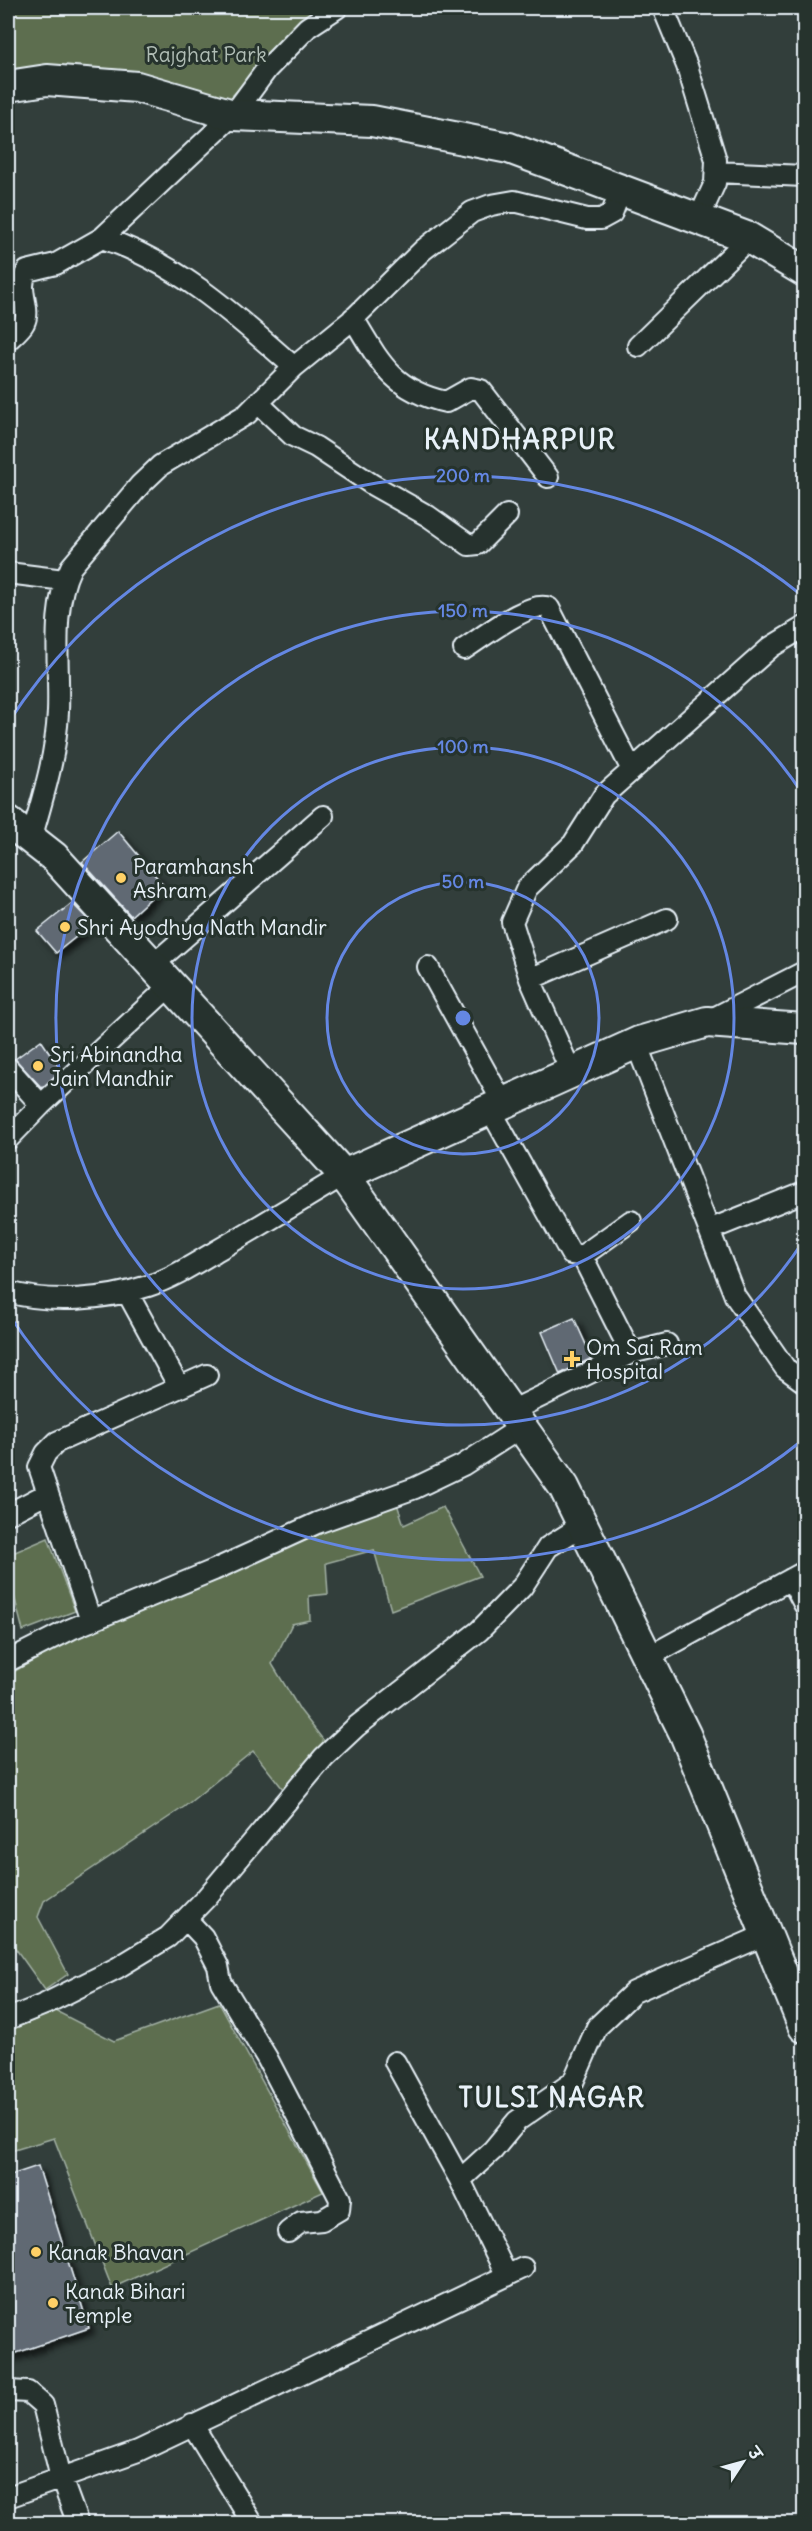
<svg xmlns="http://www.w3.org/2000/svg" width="812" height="2531" viewBox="0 0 812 2531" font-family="Delius,'Playpen Sans Deva',sans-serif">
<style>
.green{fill:#5d6e50;stroke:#a2b0a4;stroke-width:1.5}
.building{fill:#606973;stroke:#e8f1f8;stroke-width:1.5;filter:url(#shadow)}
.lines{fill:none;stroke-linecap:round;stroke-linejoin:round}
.street-casing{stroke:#e8f1f8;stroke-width:24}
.primary-casing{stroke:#e8f1f8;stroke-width:34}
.street{stroke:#26332d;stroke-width:20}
.primary{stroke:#26332d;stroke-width:30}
.ring{fill:none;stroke:#6487e3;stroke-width:3}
.poi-dot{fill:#ffd166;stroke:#26332d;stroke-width:2}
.labels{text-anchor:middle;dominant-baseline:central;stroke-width:6;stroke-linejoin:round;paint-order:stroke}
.park-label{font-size:21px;fill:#b0bdb5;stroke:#26332d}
.poi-label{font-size:21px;fill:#e8f1f8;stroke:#26332d;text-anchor:start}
.district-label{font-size:27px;font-weight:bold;letter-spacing:1.5px;fill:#e8f1f8;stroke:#26332d}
.centre{fill:#6487e3;stroke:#26332d;stroke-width:3}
.ring-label{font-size:18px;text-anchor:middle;font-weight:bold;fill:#6487e3;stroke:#26332d;stroke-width:6;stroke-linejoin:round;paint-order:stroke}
</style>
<defs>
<filter id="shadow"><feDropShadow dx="5.5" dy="5.5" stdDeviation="3" flood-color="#0009"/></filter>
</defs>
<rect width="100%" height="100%" fill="#323e3b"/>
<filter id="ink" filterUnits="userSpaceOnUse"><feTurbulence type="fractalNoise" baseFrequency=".0167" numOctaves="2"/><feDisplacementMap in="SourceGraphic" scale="12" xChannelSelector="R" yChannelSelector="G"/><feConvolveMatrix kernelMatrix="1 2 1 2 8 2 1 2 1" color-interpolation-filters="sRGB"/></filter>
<g filter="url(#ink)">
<path class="green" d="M8,8H324L268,57L222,107L8,82Z
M396,1501L404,1525L443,1507L480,1576L391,1610L374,1550L326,1563L328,1594L309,1596L310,1620L292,1624L272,1664L300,1710L324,1741L283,1789L253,1751L184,1807L44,1901L38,1917L68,1974L45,1990L8,1938V1675L89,1628L213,1580Z
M48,1538L75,1611L23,1631L8,1572V1555Z
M219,2003L323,2192L112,2288L54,2138L8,2152V2031L56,2011L114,2041Z"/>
<path class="building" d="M118,831L164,886L131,916L82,862Z
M72,903L92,924L56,953L37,931Z
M41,1040L61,1070L42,1088L15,1059Z
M574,1318L592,1358L560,1374L542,1332Z
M38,2166L89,2328L8,2356V2176Z"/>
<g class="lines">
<defs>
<path id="street" d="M663,8L687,66L716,160L715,183L699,218
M716,172L804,176
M102,238C177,262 236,316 294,367
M353,318C379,361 392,390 446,402L471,388L481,390L548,477
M8,340C13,335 21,329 24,323C32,308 16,290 27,271L56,264L102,238L233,115L267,69L308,27L337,8
M638,346L749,238
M258,403L293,436L316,447L373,485L428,516L469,545L478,544L507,515
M8,573L64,580
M464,649C482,638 530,599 549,608L632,770
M31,839C43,797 56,756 58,712C60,666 50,610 71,567L140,485L161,465L247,414L294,367L353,319L423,250L472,212L491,205L514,201L587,219H601L612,213L621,190
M154,964L323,816
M428,967L503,1103
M530,979L667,919
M710,1020L804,972
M636,1043L735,1296L785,1368L804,1382
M8,1068L41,1105
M571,1072L530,979L512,922L527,888L573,844L604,795L771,647L804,627
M490,1109L571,1254L582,1256L631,1221
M8,1139L41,1105L172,984
M709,1230L804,1192
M582,1256L631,1353
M8,1292C51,1304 105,1300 148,1286C173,1278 196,1263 218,1250C260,1226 302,1200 344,1175
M127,1292L178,1385
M511,1411L631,1353L667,1344
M8,1514L46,1494
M791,1579L804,1604
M91,1621L39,1467L46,1453L57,1442L207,1375
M648,1657L804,1572
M8,1661L71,1629L214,1570L317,1523L415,1488L463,1465L522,1427
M186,1919L203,1937L218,1966L221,1982L267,2058L340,2199L339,2210L322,2220L301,2222L288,2232
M8,2019L45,2004L117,1968L168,1937L206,1898L324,1757L357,1726L479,1631L522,1587L548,1547L583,1525
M395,2062L460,2180
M507,2276L460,2180L493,2150L517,2121L573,2082L597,2027L634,1992L767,1934
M8,2391L28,2392L43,2405L61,2478L78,2524
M192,2424L253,2524
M8,2497L138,2451L523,2268"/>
<path id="primary" d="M8,86L47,80L137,87L233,115L372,121L509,148L749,238L804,271
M8,821L54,857L344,1175L564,1487L685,1734L804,2027
M344,1175L639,1042L707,1022L804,1029"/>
</defs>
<use href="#street" class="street-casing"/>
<use href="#primary" class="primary-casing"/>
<use href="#street" class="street"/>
<use href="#primary" class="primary"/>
</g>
</g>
<g class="ring">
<circle cx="463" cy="1018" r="136"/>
<circle cx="463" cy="1018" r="271"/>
<path d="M804 1240A407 407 0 1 1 804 796"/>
<path d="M804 1439A542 542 0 0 1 8 1313M8 723A542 542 0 0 1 804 597"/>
</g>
<g class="poi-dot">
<circle cx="121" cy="878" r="6"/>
<circle cx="65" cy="927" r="6"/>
<circle cx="38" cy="1066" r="6"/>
<path d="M569 1350h6v6h6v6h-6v6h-6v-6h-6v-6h6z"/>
<circle cx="36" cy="2252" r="6"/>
<circle cx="53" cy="2303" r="6"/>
</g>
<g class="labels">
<g class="park-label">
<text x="206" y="54">Rajghat Park</text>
</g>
<g class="poi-label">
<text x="133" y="866">Paramhansh<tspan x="133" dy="24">Ashram</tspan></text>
<text x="77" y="927">Shri Ayodhya Nath Mandir</text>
<text x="50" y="1054">Sri Abinandha<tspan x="50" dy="24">Jain Mandhir</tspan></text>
<text x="586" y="1347">Om Sai Ram<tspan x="586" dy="24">Hospital</tspan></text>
<text x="48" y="2252">Kanak Bhavan</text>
<text x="65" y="2291">Kanak Bihari<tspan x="65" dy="24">Temple</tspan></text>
</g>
<g class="district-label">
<text x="520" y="439">KANDHARPUR</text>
<text x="552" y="2097">TULSI NAGAR</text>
</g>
</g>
<circle cx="463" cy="1018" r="9" class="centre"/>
<g class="ring-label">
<text x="463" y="482">200 m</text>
<text x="463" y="617">150 m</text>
<text x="463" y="753">100 m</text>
<text x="463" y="888">50 m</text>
</g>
<rect width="812" height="2531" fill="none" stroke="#26332d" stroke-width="30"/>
<rect x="15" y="15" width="782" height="2501" fill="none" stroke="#e8f1f8" stroke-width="2" filter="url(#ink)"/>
<g transform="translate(743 2462) rotate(54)" stroke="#26332d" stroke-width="4.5" paint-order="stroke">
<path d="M0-4.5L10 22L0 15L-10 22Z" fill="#e8f1f8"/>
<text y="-9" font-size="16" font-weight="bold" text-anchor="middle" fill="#e8f1f8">उ</text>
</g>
</svg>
